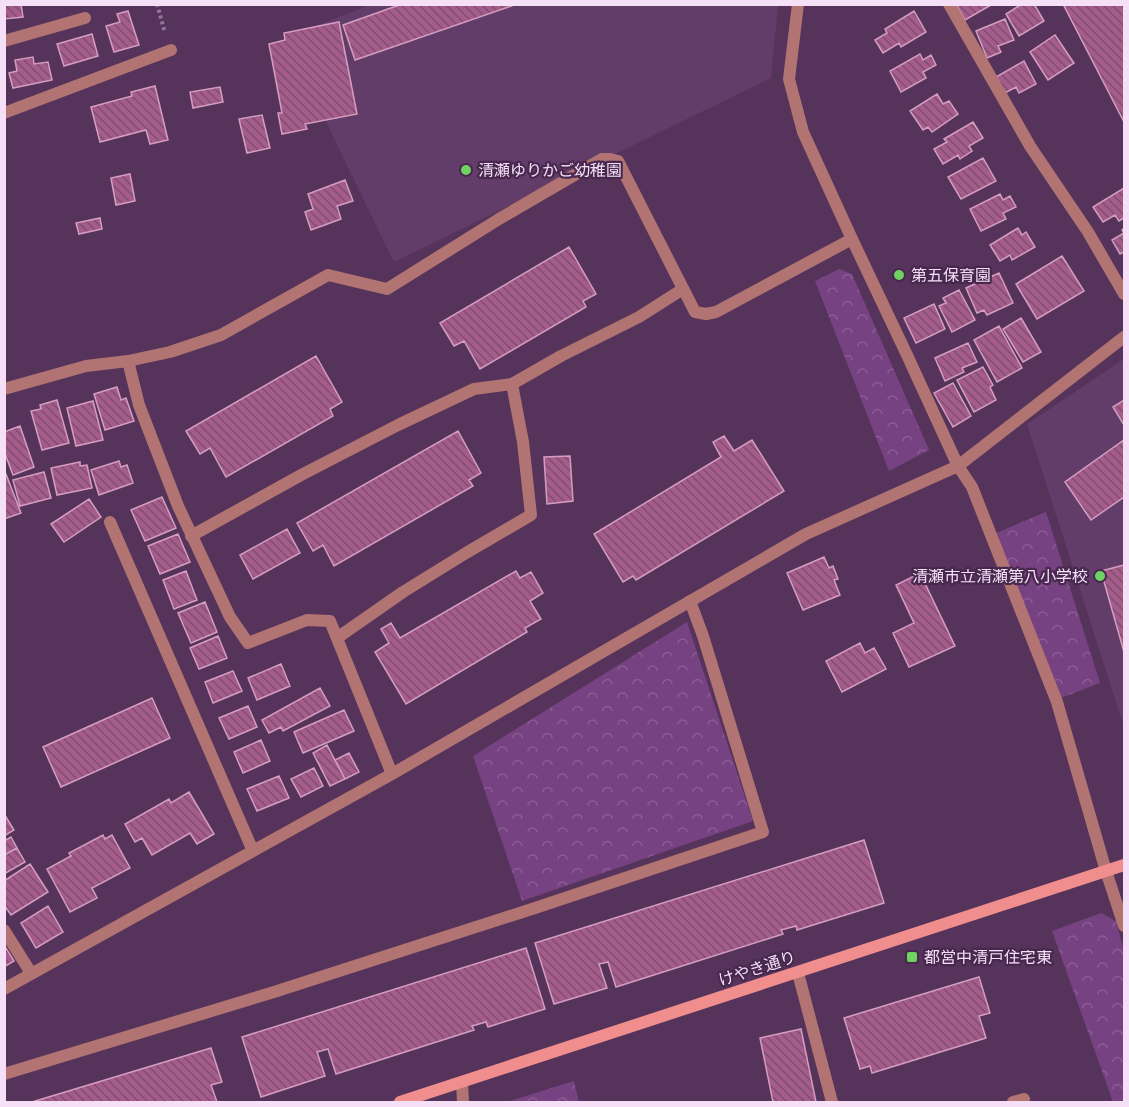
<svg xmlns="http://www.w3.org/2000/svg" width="1129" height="1107" viewBox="0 0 1129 1107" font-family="'IBM Plex Sans','Noto Sans JP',sans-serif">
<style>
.built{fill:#633d69}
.forest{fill:url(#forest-crowns)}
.building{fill:url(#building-back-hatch);stroke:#d59ec0;stroke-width:1.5}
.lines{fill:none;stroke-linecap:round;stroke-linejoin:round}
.path{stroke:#927597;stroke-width:4;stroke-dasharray:3 3;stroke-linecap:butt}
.lane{stroke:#b27472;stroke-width:12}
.street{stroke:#b27472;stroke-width:12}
.secondary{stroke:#f08e8d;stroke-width:12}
.poi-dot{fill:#6ed361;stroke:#49284f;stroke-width:2}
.labels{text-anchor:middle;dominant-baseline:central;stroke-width:4.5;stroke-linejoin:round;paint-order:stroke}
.poi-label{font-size:16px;fill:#f5e0f8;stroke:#49284f;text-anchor:start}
.street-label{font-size:16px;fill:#f5e0f8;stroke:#49284f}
</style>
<defs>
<pattern id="forest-crowns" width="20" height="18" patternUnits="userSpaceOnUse" patternTransform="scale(1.5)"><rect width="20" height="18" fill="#774281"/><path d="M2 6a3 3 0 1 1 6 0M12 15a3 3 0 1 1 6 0" fill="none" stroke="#8b5d94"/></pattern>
<pattern id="building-back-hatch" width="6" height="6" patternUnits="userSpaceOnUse" patternTransform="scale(1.5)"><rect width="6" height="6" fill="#a55b8c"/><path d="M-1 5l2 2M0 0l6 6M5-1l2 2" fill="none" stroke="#7c506e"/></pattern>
</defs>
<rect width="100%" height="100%" fill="#55335b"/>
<path class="built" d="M370,5H778L771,78L394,262L285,38Z
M1124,359V727L1027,424Z"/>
<path class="forest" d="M839,269L852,274L929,450L889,471L815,281Z
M1046,512L1100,683L1058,699L996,533Z
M687,622L753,821L522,901L473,756Z
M1101,913L1116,921L1124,951V1102H1113L1052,931Z
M574,1081L579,1102H506Z"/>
<path class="building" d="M4,4H21L23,17L4,19Z
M402,4H517L355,60L343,25Z
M956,4H990L991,5L965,20Z
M1022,4H1034L1044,21L1019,36L1006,14Z
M1063,4H1124V122Z
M128,11L139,45L114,52L106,26L120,22L117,14Z
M914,11L926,32L901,47L899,43L883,53L875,40L887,33L885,29Z
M1005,19L1014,40L998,46L1001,52L987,58L976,31Z
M339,22L357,114L305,124L307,129L282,134L278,113H282L269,44L285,40L284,33Z
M92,34L98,56L64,66L57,44Z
M1055,35L1074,63L1048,80L1030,52Z
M920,54L923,60L931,55L936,65L923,72L926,78L901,92L890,71Z
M33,57L34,64L48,62L52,80L13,88L9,73L17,71L15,60Z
M1024,61L1036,84L1019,93L1016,87L1005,93L996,77Z
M155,86L168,140L150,144L146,130L100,142L91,107L132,96L131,92Z
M220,87L223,102L193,108L190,92Z
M937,94L943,104L949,101L958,114L932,132L928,127L923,130L910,111Z
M262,115L270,148L247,153L239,119Z
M973,122L983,138L969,146L972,151L960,159L958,155L943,164L934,149L947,142L944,139Z
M983,158L996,181L961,199L948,177Z
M130,174L135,201L116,205L111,178Z
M345,180L353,201L337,206L341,219L311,230L305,212L313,209L308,194Z
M1124,188V218L1119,221L1115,215L1103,222L1093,207Z
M1000,194L1003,200L1010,196L1016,207L1003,213L1006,219L981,231L970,209Z
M100,218L102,229L79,234L76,223Z
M1018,228L1022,235L1026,232L1035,247L1012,260L1010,255L1000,261L990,245Z
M1124,228V252L1120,254L1112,240L1124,233L1122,230Z
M569,247L596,294L583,301L586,307L480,369L464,341L454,346L440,323Z
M1062,256L1084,291L1037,319L1016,284Z
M999,273L1013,303L987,315L984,310L977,313L966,288Z
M959,290L975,320L952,332L939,306L946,303L943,298Z
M934,304L945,329L916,343L904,318Z
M1021,318L1041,352L1023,362L1003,329Z
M999,326L1022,368L997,382L974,340Z
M968,343L977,362L962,368L964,372L945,381L935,358Z
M316,356L342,402L330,409L333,416L226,477L210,448L200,454L186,431Z
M983,367L993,385L990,387L996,400L974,412L957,380Z
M953,383L971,416L953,427L934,393Z
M117,387L121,400L126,398L134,421L105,430L94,394Z
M57,400L69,443L42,450L31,411L41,409L40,405Z
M1124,400V425L1113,407Z
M93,401L103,440L76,446L67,408Z
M20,426L34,467L13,475L4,451V432Z
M458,431L481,473L469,480L473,486L334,566L323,545L313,551L297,523Z
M724,436L734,451L752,440L784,491L636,580L633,576L623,582L594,534L721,457L713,442Z
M1124,440V497L1091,520L1065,482Z
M570,456L573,501L547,504L544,457Z
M119,461L121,467L127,465L133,483L99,495L91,470Z
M80,462V466L87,465L92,488L57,495L51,468Z
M4,469L21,513L4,519Z
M44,472L51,498L20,506L13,480Z
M162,497L176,528L145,541L131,510Z
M89,499L101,517L64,542L51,524Z
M287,529L300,553L253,579L240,555Z
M178,534L190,562L160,574L148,546Z
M824,557L829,568L833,566L838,579L834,580L840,595L803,610L787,573Z
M1124,565V652L1101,571Z
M186,571L197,600L174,609L163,580Z
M516,571L520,578L531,572L543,593L530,601L541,619L525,628L527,632L406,704L375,652L389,643L381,629L391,623L400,638Z
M920,573L955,646L909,667L893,633L914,623L896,585Z
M205,602L217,632L191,643L178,613Z
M218,636L227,658L199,669L190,648Z
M860,643L865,653L874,648L886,669L842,692L826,661Z
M281,664L290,686L257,700L248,678Z
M233,671L242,691L213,703L205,682Z
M320,688L330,706L283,731L281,727L269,733L262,720Z
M152,698L170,738L61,787L43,747Z
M248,706L257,727L229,739L219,718Z
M344,710L354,731L303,753L294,732Z
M261,740L270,761L243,773L234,752Z
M327,745L345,779L330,786L313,753Z
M349,753L359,772L345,779L335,760Z
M314,768L323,786L301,797L291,779Z
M279,776L289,798L257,811L247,789Z
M189,792L214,834L197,844L190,833L152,855L142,838L135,842L125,824L169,799L171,803Z
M6,817L14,830L4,836V818Z
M103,835L105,839L112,835L130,868L92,888L97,898L70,912L47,869L71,856L69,853Z
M11,837L17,848L4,855V841Z
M864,840L884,903L797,930L796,926L781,930L783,934L616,987L608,962L599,964L607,988L554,1004L535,943Z
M17,848L25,862L4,874V855Z
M30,864L48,892L11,915L4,905V881Z
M48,906L63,932L36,948L21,923Z
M4,945L14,961L4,967Z
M526,948L545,1009L488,1027L486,1022L472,1026L474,1030L336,1074L328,1049L317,1052L325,1076L261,1097L242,1037Z
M979,977L990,1013L979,1016L986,1038L872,1073L870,1066L860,1069L844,1018Z
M801,1029L816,1102H773L760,1038Z
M211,1048L222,1082L211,1085L217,1102H32Z"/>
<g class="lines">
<path class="path" d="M157,4L165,33"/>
<path class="lane" d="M4,41L85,18
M4,1074L274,992L535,908L763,832L703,636L690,601
M1013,1102L1024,1099"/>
<path class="street" d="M798,4L789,79L803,132L852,239
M949,4L1030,146L1088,232L1124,294
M4,113L171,50
M128,361L139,405L178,506L230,617L248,643L307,620L330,621L392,774
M4,389L86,366L128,361L170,352L221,335L328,275L387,289L499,219L602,159H610L618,161L695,312L706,314L716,312L852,239L907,355L958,466L972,487L1057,702L1106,871L1124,926
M110,522L253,851
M191,536L303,474L398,425L474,389L512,384
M337,638L403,592L466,553L531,515L523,442L512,384L561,356L639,317L683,289
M4,930L31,973
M798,973L832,1102
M4,989L392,774L806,534L958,466L1124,337
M462,1082L463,1102"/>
<path class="secondary" d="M400,1102L1124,865"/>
</g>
<g class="poi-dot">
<circle cx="466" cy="170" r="6"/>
<circle cx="899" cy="275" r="6"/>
<circle cx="1100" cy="576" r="6"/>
<rect x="906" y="951" width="12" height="12" rx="3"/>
</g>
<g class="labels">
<g class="poi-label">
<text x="478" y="170">清瀬ゆりかご幼稚園</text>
<text x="911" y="275">第五保育園</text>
<text x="1088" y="576" text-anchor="end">清瀬市立清瀬第八小学校</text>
<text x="924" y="957">都営中清戸住宅東</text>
</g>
<g class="street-label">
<text transform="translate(757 968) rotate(-18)">けやき通り</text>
</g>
</g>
<rect width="1129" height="1107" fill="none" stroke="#f5e0f8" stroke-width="12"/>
</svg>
